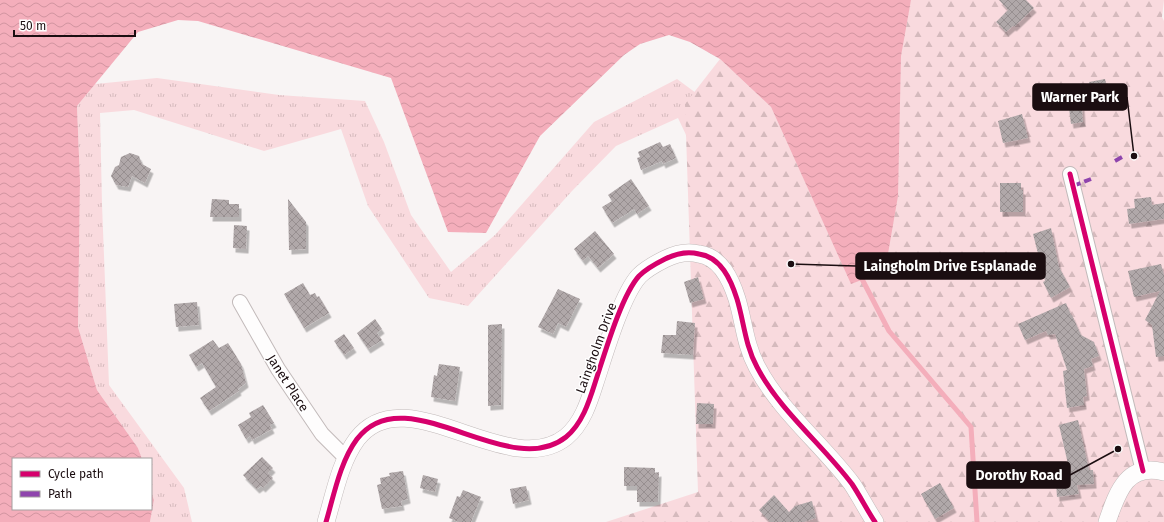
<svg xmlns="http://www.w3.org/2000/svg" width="1164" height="522" viewBox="0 0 1164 522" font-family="'Fira Sans',sans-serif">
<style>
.grass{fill:url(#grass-tufts)}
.forest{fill:url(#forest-firs)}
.water{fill:url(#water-waves)}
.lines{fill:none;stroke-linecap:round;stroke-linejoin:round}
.stream{stroke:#f4aebb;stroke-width:5}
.building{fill:url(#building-cross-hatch);filter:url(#shadow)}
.minor-casing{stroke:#c2baba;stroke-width:16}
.tertiary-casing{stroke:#c2baba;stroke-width:18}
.minor{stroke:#fefdfd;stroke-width:14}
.tertiary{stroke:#fefdfd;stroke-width:17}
.quiet{stroke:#8e44ad;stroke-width:4;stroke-dasharray:8 4;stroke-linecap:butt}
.cycleway-casing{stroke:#fff;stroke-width:8}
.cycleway{stroke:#d6006c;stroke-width:5}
.labels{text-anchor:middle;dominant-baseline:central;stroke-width:3;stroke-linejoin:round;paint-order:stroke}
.street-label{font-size:13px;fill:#1b0e11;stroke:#fff}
.leader{fill:none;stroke:#1b0e11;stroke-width:1.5}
.callout-dot{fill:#1b0e11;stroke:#fff;stroke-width:1.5}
.callout{fill:#1b0e11;stroke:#1b0e11;stroke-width:1.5}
.callout-label{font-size:14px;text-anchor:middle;font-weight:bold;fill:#fff}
</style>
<defs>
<pattern id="grass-tufts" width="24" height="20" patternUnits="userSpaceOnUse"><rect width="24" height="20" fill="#f9dade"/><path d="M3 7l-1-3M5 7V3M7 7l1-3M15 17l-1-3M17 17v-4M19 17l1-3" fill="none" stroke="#d5babd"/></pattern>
<pattern id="forest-firs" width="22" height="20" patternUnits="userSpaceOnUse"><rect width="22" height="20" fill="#f9dade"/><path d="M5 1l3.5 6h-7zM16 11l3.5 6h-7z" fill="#d5babd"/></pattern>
<pattern id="water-waves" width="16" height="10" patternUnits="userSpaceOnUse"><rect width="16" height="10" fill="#f4aebb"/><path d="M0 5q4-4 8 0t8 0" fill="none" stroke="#d194a0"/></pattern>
<pattern id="building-cross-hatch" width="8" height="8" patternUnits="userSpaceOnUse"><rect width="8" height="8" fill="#b0a8a9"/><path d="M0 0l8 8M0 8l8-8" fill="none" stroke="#978f90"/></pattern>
<filter id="shadow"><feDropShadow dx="2.5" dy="4.5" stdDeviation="0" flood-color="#0004"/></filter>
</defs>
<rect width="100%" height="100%" fill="#f8f4f4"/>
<path class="grass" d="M911,0L966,445L767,306L678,118L616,146L572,191L468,306L429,298L368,206L341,129L264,151L134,110L100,113L102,204L109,385L184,488L192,522H150L154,500L151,491V459H142L138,448L97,390L78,327L80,181L77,106L95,84L157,78L279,95L365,101L384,142L411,215L451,272L495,235L594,122L677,79L715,107L851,283Z"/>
<path class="forest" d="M911,0H1164L1162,17L1164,21V522H606L698,492L685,104L720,59L771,107L851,283L885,271L898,196L901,56Z"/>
<path class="water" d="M0,0H911L901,56L898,196L885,271L851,284L771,107L720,59L690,42L669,35L640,44L624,55L540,136L486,233L448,232L391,78L198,21L178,20L138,32L77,106L80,181L78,327L97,390L138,448L142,459H13V509H151V491L154,500L150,522H0Z"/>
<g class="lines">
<path class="stream" d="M862,279L889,331L971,427L977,522"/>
</g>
<path class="building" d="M999,0H1026L1034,8L1014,27L1013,26L1006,32L996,22L1008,10Z
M1105,79L1110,100L1093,103L1089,82Z
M1082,106L1083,122L1071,124L1069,108Z
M1022,114L1028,138L1003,143L998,121Z
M660,142L663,147L670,144L676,158L663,164L662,161L641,170L637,158L640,157L638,152Z
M130,153L139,156L142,164L151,169L145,183L132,176L128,187L116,185L111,176L115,167L119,165L121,157Z
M631,179L649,206L637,214L634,209L612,223L602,207L612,201L608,195Z
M1000,183H1021V190H1023V212H1000Z
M1151,197L1152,205L1164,203V219L1129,224L1127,209L1135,208L1134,199Z
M212,199L229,200V204H239V217H210Z
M288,199L306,222V249L289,250Z
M234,225L247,226L246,249L233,248Z
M1051,228L1059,267L1070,287L1051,298L1043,282L1045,281L1033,234Z
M595,231L614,254L598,268L588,256L583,261L574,249Z
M1161,264L1164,275V356L1156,357L1152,325L1145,320L1160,291L1134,297L1128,271Z
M698,277L704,299L690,303L684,282Z
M303,283L310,295L315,293L317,297L319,296L329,313L304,328L284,294Z
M558,289L580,299L566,327L558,323L553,334L538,327Z
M197,302L199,325L176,327L174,304Z
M1066,303L1071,315H1072L1081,335L1094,342L1099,356L1091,359L1093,366L1084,369L1087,396L1083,397L1084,405L1067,408L1063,371L1067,370L1055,334L1048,335L1046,331L1025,340L1018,324Z
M375,319L382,329L377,333L382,340L368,349L357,333Z
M677,321L695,323L693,355L661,353L663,335H676Z
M502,324L501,405L488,406V325Z
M344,334L354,348L344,355L334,341Z
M213,340L219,348L228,343L241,364L246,383L238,389L239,391L209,411L200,398L216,387L202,363L196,367L189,355Z
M439,364L460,367L455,401L431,397L434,375L437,376Z
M697,403L714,404L713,424H696Z
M263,405L274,423L270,425L272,429L252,440L250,436L246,439L238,425L251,417L249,413Z
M1078,420L1089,470H1093L1094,484L1077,485L1079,494L1057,497L1056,483H1057V476H1061L1060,466L1068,464L1059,425Z
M262,457L273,468L268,473L273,478L263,488L261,486L257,489L243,475Z
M624,467L655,468V473L659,472L658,502H637V486H624Z
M403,471L408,499L401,501L402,506L382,509L377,485L381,484L380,478L390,476L389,473Z
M423,475L438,479L435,492L420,488Z
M940,483L954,508L935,519L921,494Z
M526,486L529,500L513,504L510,489Z
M463,490L481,497L471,522H459L449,518L457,496L460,497Z
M774,495L789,512L795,506L812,501L816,518L804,522H770L759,510Z"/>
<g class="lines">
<defs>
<path id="minor" d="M1070,174L1143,471
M240,302L278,369L322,434L346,458"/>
<path id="tertiary" d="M326,522C334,495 340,462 357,439C406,375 508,483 566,437C582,424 589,402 595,383C604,356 621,296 639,276C646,269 655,264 665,259C675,254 688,251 699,254C721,257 731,280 737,299C744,322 745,345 757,367C780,411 822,444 852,484C860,496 867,510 875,522
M1107,522C1117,494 1126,462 1164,472"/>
</defs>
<use href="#minor" class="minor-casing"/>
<use href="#tertiary" class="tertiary-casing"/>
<use href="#minor" class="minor"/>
<use href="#tertiary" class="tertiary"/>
<path class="quiet" d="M1115,161L1124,156
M1073,186L1091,179"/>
<defs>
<path id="cycleway" d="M1070,174L1143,471
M326,522C334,495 340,462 357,439C406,375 508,483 566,437C582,424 589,402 595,383C604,356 621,296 639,276C646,269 655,264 665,259C675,254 688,251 699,254C721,257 731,280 737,299C744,322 745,345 757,367C780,411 822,444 852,484C860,496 867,510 875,522"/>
</defs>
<use href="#cycleway" class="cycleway-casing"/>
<use href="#cycleway" class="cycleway"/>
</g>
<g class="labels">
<g class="street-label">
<text transform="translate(596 348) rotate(-70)">Laingholm Drive</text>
<text transform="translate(288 383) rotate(57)">Janet Place</text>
</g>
</g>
<path class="leader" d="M1134 156L1127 97M791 264L856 266M1118 449L1070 475"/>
<g class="callout-dot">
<circle cx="1134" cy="156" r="4"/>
<circle cx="791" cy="264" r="4"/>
<circle cx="1118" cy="449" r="4"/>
</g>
<g class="callout">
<rect x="1033" y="84" width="94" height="26" rx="4"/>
<rect x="856" y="253" width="189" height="26" rx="4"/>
<rect x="967" y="462" width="103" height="26" rx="4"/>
</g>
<g class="callout-label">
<text x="1080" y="102">Warner Park</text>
<text x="950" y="271">Laingholm Drive Esplanade</text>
<text x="1019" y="480">Dorothy Road</text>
</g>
<rect x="12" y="458" width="140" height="52" fill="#ffffff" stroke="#a49fa0"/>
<rect x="20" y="471" width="20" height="6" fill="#d6006c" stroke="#a49fa0"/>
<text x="48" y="478" font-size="12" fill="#1b0e11">Cycle path</text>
<rect x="20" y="491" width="20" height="6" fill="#8e44ad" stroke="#a49fa0"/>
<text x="48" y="498" font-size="12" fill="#1b0e11">Path</text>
<path d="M14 30v6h121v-6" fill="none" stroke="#1b0e11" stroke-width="2"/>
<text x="20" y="30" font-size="12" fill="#1b0e11" stroke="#ffffff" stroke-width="3" paint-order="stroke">50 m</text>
</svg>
